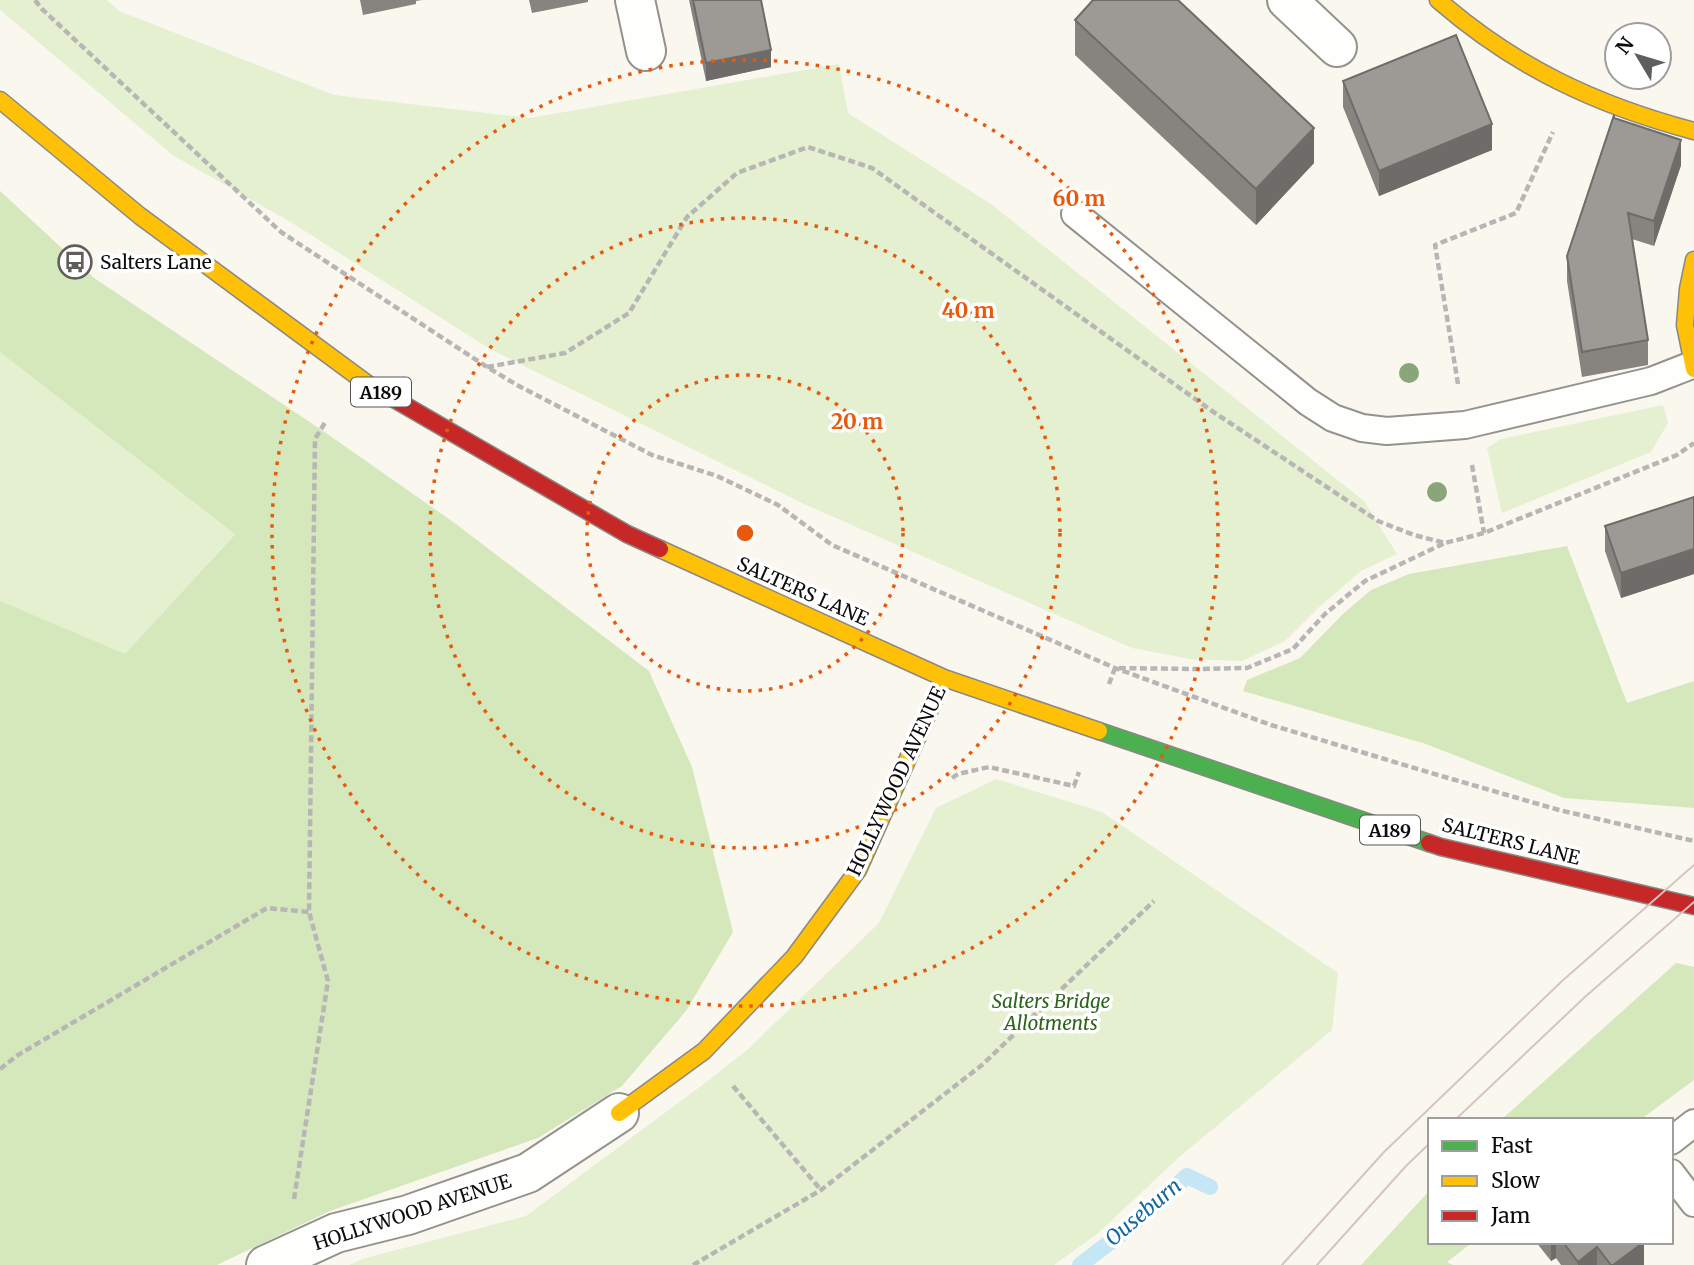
<svg xmlns="http://www.w3.org/2000/svg" width="1694" height="1265" viewBox="0 0 1694 1265" font-family="Merriweather,serif">
<style>
.green{fill:#e4f0cf}
.forest{fill:#d5e8bc}
.lines{fill:none;stroke-linecap:round;stroke-linejoin:round}
.stream{stroke:#c5e6f5;stroke-width:16}
.lane-casing{stroke:#93928e;stroke-width:30}
.street-casing{stroke:#93928e;stroke-width:42}
.fast-casing{stroke:#8a8885;stroke-width:19}
.slow-casing{stroke:#8a8885;stroke-width:19}
.jam-casing{stroke:#8a8885;stroke-width:19}
.path{stroke:#b7b6b5;stroke-width:4.5;stroke-dasharray:7 3.5;stroke-linecap:butt}
.lane{stroke:#fefefd;stroke-width:26}
.street{stroke:#fefefd;stroke-width:38}
.fast{stroke:#4caf50;stroke-width:16}
.slow{stroke:#ffc107;stroke-width:16}
.jam{stroke:#c62828;stroke-width:16}
.tram{stroke:#d7c3c4;stroke-width:2}
.tree{fill:#89a67a}
.wall{fill:#878480}
.shaded-wall{fill:#6e6c68}
.building{fill:#9d9a95;stroke:#6e6c68;stroke-width:2}
.ring{fill:none;stroke:#e8590c;stroke-width:3.5;stroke-dasharray:3.5 7}
.labels{text-anchor:middle;dominant-baseline:central;stroke-width:7;stroke-linejoin:round;paint-order:stroke}
.shield{fill:#fff;stroke:#555;stroke-width:2}
.shield-label{font-size:18px;font-weight:bold;fill:#0c0c0c}
.poi-label{font-size:19px;fill:#0c0c0c;stroke:#fff;text-anchor:start}
.street-label{font-size:19px;fill:#0c0c0c;stroke:#fff}
.park-label{font-size:19px;font-style:italic;fill:#2d641b;stroke:#fff}
.water-label{font-size:21px;font-style:italic;fill:#1368a0;stroke:#fff}
.centre{fill:#e8590c;stroke:#fff;stroke-width:3.5}
.ring-label{font-size:21px;text-anchor:middle;font-weight:bold;fill:#e8590c;stroke:#fff;stroke-width:7;stroke-linejoin:round;paint-order:stroke}
</style>
<rect width="100%" height="100%" fill="#faf7ef"/>
<path class="green" d="M0,0H107L119,11L334,95L530,118L839,64L848,113L991,204L1364,501L1397,554L1361,571L1318,608L1285,641L1242,661L1190,659L1132,648L804,504L490,349L289,221L174,156L0,10Z
M0,191L94,278L326,433L0,792Z
M1663,405L1668,423L1651,452L1502,513L1487,448L1501,439Z
M996,779L1102,812L1338,973L1332,1030L1177,1159L1097,1234L1054,1265H349L362,1259L526,1216L705,1083L747,1050L879,923L936,808Z"/>
<path class="forest" d="M0,191L94,278L326,433L456,524L649,671L692,767L733,932L686,1011L622,1086L538,1138L330,1211L217,1265H0V601L125,654L235,534L0,352Z
M1567,546L1627,703L1694,681V808L1564,798L1426,744L1243,691L1247,680L1300,658L1343,614L1371,590L1409,574Z
M1676,963L1694,967V1080L1640,1120H1501Z
M1430,1190V1242H1473L1447,1262L1453,1265H1361Z"/>
<g class="lines">
<path class="stream" d="M1080,1265L1125,1231L1187,1176L1210,1187"/>
<defs>
<path id="lane" d="M1075,214L1308,402L1333,418L1362,428L1387,431L1465,425L1651,381L1692,365
M1671,1141L1694,1123
M1671,1173L1694,1203"/>
<path id="street" d="M635,0L646,51
M1287,0L1337,47
M266,1265L336,1233L408,1215L528,1173L619,1113"/>
<path id="fast" d="M1099,731L1429,843"/>
<path id="slow" d="M1438,0C1515,67 1596,105 1694,131
M0,100L140,216L369,385L382,392
M1694,260L1688,289L1685,325L1694,369
M660,549L944,678L1099,731
M619,1113L704,1051L794,957L858,870L944,678"/>
<path id="jam" d="M382,392L627,534L660,549
M1429,843L1441,847L1694,906"/>
</defs>
<use href="#lane" class="lane-casing"/>
<use href="#street" class="street-casing"/>
<use href="#fast" class="fast-casing"/>
<use href="#slow" class="slow-casing"/>
<use href="#jam" class="jam-casing"/>
<path class="path" d="M35,0L42,9L281,232L487,367L517,385L652,455L717,476L778,505L832,545L1115,668L1271,725L1438,775L1559,810L1694,841
M487,367L565,353L629,313L687,217L737,173L808,147L872,168L1212,411L1378,521L1414,535L1445,543L1484,533L1677,455L1694,443
M1458,384L1435,245L1516,213L1553,132
M1472,465L1484,533
M1109,684L1115,668L1198,669L1247,668L1293,649L1325,614L1365,581L1445,543
M952,778L958,774L989,767L1074,786L1079,772
M0,1069L18,1055L267,908L309,912
M733,1086L821,1190
M294,1199L328,981L309,912L315,439L326,421
M693,1265L821,1190L982,1065L1154,901"/>
<use href="#lane" class="lane"/>
<use href="#street" class="street"/>
<use href="#fast" class="fast"/>
<use href="#slow" class="slow"/>
<use href="#jam" class="jam"/>
<path class="tram" d="M1455,1120L1586,996L1694,902
M1282,1265L1384,1152L1561,982L1694,865
M1317,1265L1406,1166L1430,1143"/>
</g>
<g class="tree">
<circle cx="1409" cy="373" r="10"/>
<circle cx="1437" cy="492" r="10"/>
</g>
<path class="wall" d="M360,0H422L416,1V4L363,15Z
M529,0H588V2L532,13Z
M689,0H761L771,67L706,81Z
M1075,20L1314,163L1256,225L1075,55Z
M1343,81L1492,150L1379,196L1343,107Z
M1614,118L1681,165L1654,246L1632,239L1648,340V365L1582,377L1567,281V256Z
M1694,497V574L1621,598L1605,551V526Z
M1536,1242H1644V1265H1561L1556,1258L1551,1261Z"/>
<path class="shaded-wall" d="M771,50V67L706,81V63Z
M1492,124V150L1379,196V171Z
M1314,128V163L1256,225V189Z
M1681,140V165L1654,246V221Z
M1694,549V574L1621,598V573Z
M1551,1242H1556V1258L1551,1261Z
M1644,1242V1265H1613Z
M1597,1247V1265H1578V1262Z"/>
<path class="building" d="M693,0H761L771,50L706,63Z
M1093,0H1178L1314,128L1256,189L1075,20Z
M1456,35L1492,124L1379,171L1343,81Z
M1614,115V118L1681,140L1654,221L1628,213L1648,340L1582,352L1567,256Z
M1694,497V549L1621,573L1605,526Z
M1563,1242H1644L1613,1265H1611L1597,1247L1578,1262Z"/>
<g class="ring">
<circle cx="745" cy="533" r="158"/>
<circle cx="745" cy="533" r="315"/>
<circle cx="745" cy="533" r="473"/>
</g>
<defs>
<symbol id="bus-ring" viewBox="-11 -11 22 22"><circle r="9.5" fill="#fff" stroke="#5f5e5b" stroke-width="1.5"/><path d="M-5-6H5V4H4V6H2V4H-2V6H-4V4H-5ZM-3.5-4V0h7V-4ZM-3.5 1.2v1.5H-2V1.2ZM2 1.2v1.5H3.5V1.2Z" fill="#5f5e5b"/></symbol>
</defs>
<g fill-rule="evenodd">
<use href="#bus-ring" x="56" y="243" width="38" height="38"/>
</g>
<g class="labels">
<g class="shield">
<rect x="351" y="377.5" width="60" height="29" rx="5"/>
<rect x="1360" y="815.5" width="60" height="29" rx="5"/>
</g>
<g class="shield-label">
<text x="381" y="392">A189</text>
<text x="1390" y="830">A189</text>
</g>
<g class="poi-label">
<text x="100" y="262">Salters Lane</text>
</g>
<g class="street-label">
<text transform="translate(803 591) rotate(24)">SALTERS LANE</text>
<text transform="translate(896 781) rotate(-65)">HOLLYWOOD AVENUE</text>
<text transform="translate(1511 841) rotate(14)">SALTERS LANE</text>
<text transform="translate(412 1212) rotate(-18)">HOLLYWOOD AVENUE</text>
</g>
<g class="park-label">
<text x="1051" y="1001">Salters Bridge<tspan x="1051" dy="22">Allotments</tspan></text>
</g>
<g class="water-label">
<text transform="translate(1143 1212) rotate(-40)">Ouseburn</text>
</g>
</g>
<circle cx="745" cy="533" r="10" class="centre"/>
<g class="ring-label">
<text x="1079" y="206">60 m</text>
<text x="968" y="318">40 m</text>
<text x="857" y="429">20 m</text>
</g>
<rect x="1428" y="1118" width="245" height="126" fill="#ffffff" stroke="#9e9e9e" stroke-width="2"/>
<rect x="1442" y="1141" width="35" height="10" fill="#4caf50" stroke="#9e9e9e" stroke-width="2"/>
<text x="1491" y="1153" font-size="21" fill="#0c0c0c">Fast</text>
<rect x="1442" y="1176" width="35" height="10" fill="#ffc107" stroke="#9e9e9e" stroke-width="2"/>
<text x="1491" y="1188" font-size="21" fill="#0c0c0c">Slow</text>
<rect x="1442" y="1211" width="35" height="10" fill="#c62828" stroke="#9e9e9e" stroke-width="2"/>
<text x="1491" y="1223" font-size="21" fill="#0c0c0c">Jam</text>
<g transform="translate(1638 56) rotate(308)"><circle r="33" fill="#ffffff" stroke="#9e9e9e" stroke-width="2"/>
<path d="M0-5L12 26L0 18L-12 26Z" fill="#5f5e5b"/>
<text y="-10" font-size="19" font-weight="bold" text-anchor="middle" fill="#0c0c0c">N</text>
</g>
</svg>
